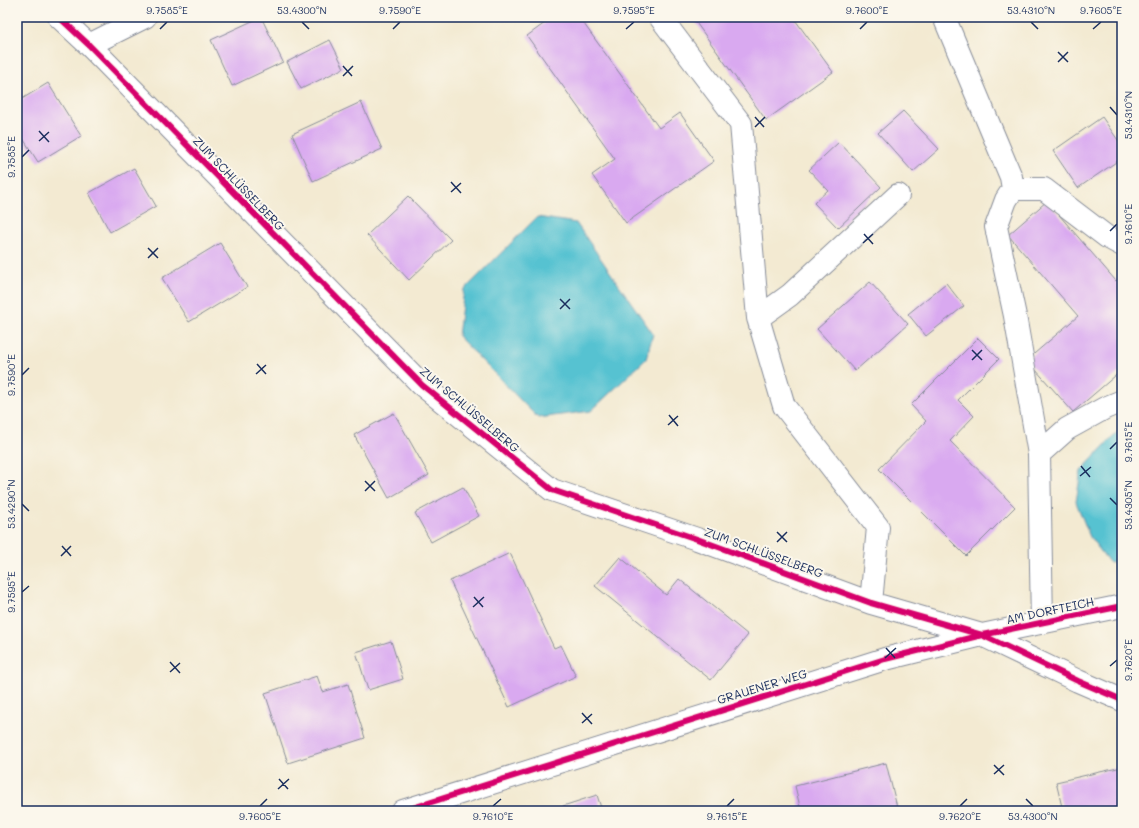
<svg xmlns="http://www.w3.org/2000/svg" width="1139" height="828" viewBox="0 0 1139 828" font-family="Mali,sans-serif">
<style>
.water{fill:#56c2d1;stroke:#387898}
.building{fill:#d9a9f0}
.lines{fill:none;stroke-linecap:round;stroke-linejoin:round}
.minor-casing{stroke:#878c98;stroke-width:24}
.minor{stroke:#fff;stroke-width:22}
.cycleway-casing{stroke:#fbf7ec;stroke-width:8}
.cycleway{stroke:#d6006c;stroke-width:6}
.ticks{fill:none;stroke:#1b2f5e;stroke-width:1.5}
.labels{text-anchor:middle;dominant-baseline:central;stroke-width:4;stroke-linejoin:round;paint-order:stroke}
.street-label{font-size:12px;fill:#1b2f5e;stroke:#fbf7ec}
.neatline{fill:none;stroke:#1b2f5e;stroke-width:1.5}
.ticks-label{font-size:10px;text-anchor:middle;fill:#1b2f5e}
</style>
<rect width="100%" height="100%" fill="#fbf7ec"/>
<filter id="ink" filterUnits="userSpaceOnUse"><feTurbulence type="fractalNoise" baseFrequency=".025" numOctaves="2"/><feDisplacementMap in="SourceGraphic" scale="8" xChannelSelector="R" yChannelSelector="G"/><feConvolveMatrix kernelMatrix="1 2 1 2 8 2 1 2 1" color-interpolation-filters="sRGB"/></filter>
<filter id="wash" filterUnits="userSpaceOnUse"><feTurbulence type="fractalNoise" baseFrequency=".012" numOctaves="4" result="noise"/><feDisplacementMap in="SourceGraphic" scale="16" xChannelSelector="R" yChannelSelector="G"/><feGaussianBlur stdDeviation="0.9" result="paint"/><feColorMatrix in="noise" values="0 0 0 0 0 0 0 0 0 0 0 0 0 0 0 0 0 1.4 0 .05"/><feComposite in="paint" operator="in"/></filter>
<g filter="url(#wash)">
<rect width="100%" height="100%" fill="#f3ead2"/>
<path class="water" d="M537,217L576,223L653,334L646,359L591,411L538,418L458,336L464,290Z
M1122,431V561L1109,562L1090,537L1076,502L1081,471L1116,433Z"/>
<g id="blocks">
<path class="building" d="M261,17L283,62L232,86L211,40Z
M553,17H579L659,128L680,113L714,161L626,223L592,175L615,159L527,36Z
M692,17H793L833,72L766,120Z
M330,40L344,68L301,89L287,62Z
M48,83L81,136L38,162L17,129V102Z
M361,102L382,149L313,181L292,134Z
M903,111L939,149L913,172L878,133Z
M1102,117L1122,146V158L1078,188L1053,151Z
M839,142L881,187L838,228L814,203L828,190L809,170Z
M134,168L156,206L110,232L89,193Z
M408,196L451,240L409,280L367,235Z
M1047,201L1116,281L1122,275V370L1073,412L1027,360L1078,316L1008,235Z
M220,243L247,287L189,322L162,278Z
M870,282L908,324L855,371L817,329Z
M946,283L964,306L926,336L908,314Z
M978,338L999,359L958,400L974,416L950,441L1015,507L966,556L879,469L926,421L911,405Z
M394,413L429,475L389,498L354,435Z
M463,487L479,516L431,542L415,513Z
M510,553L554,648L561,645L576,676L509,707L450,581Z
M620,557L666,595L679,579L748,635L711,680L595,586Z
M391,641L403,679L368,690L356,652Z
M317,676L323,692L348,684L365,738L288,763L265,693Z
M886,763L898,811H801L795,786Z
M1122,767V811H1063L1056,782Z
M597,795L602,811H564L563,806Z"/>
</g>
</g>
<g filter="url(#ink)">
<use href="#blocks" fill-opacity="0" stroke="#878c98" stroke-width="1"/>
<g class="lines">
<defs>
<path id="minor" d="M59,17L89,45L422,385L552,490L697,539L871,603L982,635L1078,681L1122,700
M660,17L741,124L758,318L784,406L878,527L871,603
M944,17L1011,177L1013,189L1006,200L996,227L1015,316L1039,454L1042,623
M89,45L145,17
M1013,189H1044L1107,237L1122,245
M758,318L790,295L898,195
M1039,454L1067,429L1105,408L1122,401
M403,811L885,659L982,635L1122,606"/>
</defs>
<use href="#minor" class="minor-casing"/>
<use href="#minor" class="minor"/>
<defs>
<path id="cycleway" d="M59,17L89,45L422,385L552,490L697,539L871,603L982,635L1078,681L1122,700
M403,811L885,659L982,635L1122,606"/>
</defs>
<use href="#cycleway" class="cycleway-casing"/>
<use href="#cycleway" class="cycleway"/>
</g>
</g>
<path class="ticks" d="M302,22L309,29M1031,22L1038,29M160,29L167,22M393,29L400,22M626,29L634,22M860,29L867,22M1093,29L1101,22M1058,52L1068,62M1058,62L1068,52M343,66L352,76M343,76L353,66M1110,107L1117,115M755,117L764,127M755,127L765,117M39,131L49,142M39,141L49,132M22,157L29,150M451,182L461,193M451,192L461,183M1110,231L1117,224M864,234L873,244M863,243L873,234M148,248L158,258M148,258L158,248M560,299L570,309M560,309L570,299M972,350L982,360M972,360L982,350M257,364L266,374M256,374L266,365M22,375L29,368M669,415L678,426M668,425L678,416M1110,449L1117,442M1081,466L1090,477M1080,476L1091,467M365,481L375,491M365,491L375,481M1110,498L1117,505M22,504L29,511M777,532L787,542M777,542L787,532M62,546L71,556M61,556L71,546M22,592L29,586M474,597L483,607M473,607L484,597M886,648L895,658M885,658L896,648M170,662L180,673M1110,666L1117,660M170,672L180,663M582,713L592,724M582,723L592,714M994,765L1004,775M994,774L1004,765M279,779L288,789M278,789L289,779M1026,799L1033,806M260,806L267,799M493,806L501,799M727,806L734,799M960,806L967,799"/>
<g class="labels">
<g class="street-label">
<text transform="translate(239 183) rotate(46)">ZUM SCHLÜSSELBERG</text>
<text transform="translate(470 409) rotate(40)">ZUM SCHLÜSSELBERG</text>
<text transform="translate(764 552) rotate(20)">ZUM SCHLÜSSELBERG</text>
<text transform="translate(1050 610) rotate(-12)">AM DORFTEICH</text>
<text transform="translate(762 686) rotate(-17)">GRAUENER WEG</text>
</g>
</g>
<rect width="1139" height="828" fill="none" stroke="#fbf7ec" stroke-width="44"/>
<rect x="22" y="22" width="1095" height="784" class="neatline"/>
<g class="ticks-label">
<text x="167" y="14">9.7585°E</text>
<text x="302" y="14">53.4300°N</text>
<text x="400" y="14">9.7590°E</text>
<text x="634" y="14">9.7595°E</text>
<text x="867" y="14">9.7600°E</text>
<text x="1031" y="14">53.4310°N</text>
<text x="1101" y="14">9.7605°E</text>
<text transform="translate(1128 115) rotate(-90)" y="4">53.4310°N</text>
<text transform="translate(11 157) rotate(-90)" y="4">9.7585°E</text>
<text transform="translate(1128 224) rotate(-90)" y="4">9.7610°E</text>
<text transform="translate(11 375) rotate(-90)" y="4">9.7590°E</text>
<text transform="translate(1128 442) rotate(-90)" y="4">9.7615°E</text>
<text transform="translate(11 504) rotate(-90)" y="4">53.4290°N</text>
<text transform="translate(1128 505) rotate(-90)" y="4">53.4305°N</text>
<text transform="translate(11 592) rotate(-90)" y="4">9.7595°E</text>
<text transform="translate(1128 660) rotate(-90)" y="4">9.7620°E</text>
<text x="260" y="820">9.7605°E</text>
<text x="493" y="820">9.7610°E</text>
<text x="727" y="820">9.7615°E</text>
<text x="960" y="820">9.7620°E</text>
<text x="1033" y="820">53.4300°N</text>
</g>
</svg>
